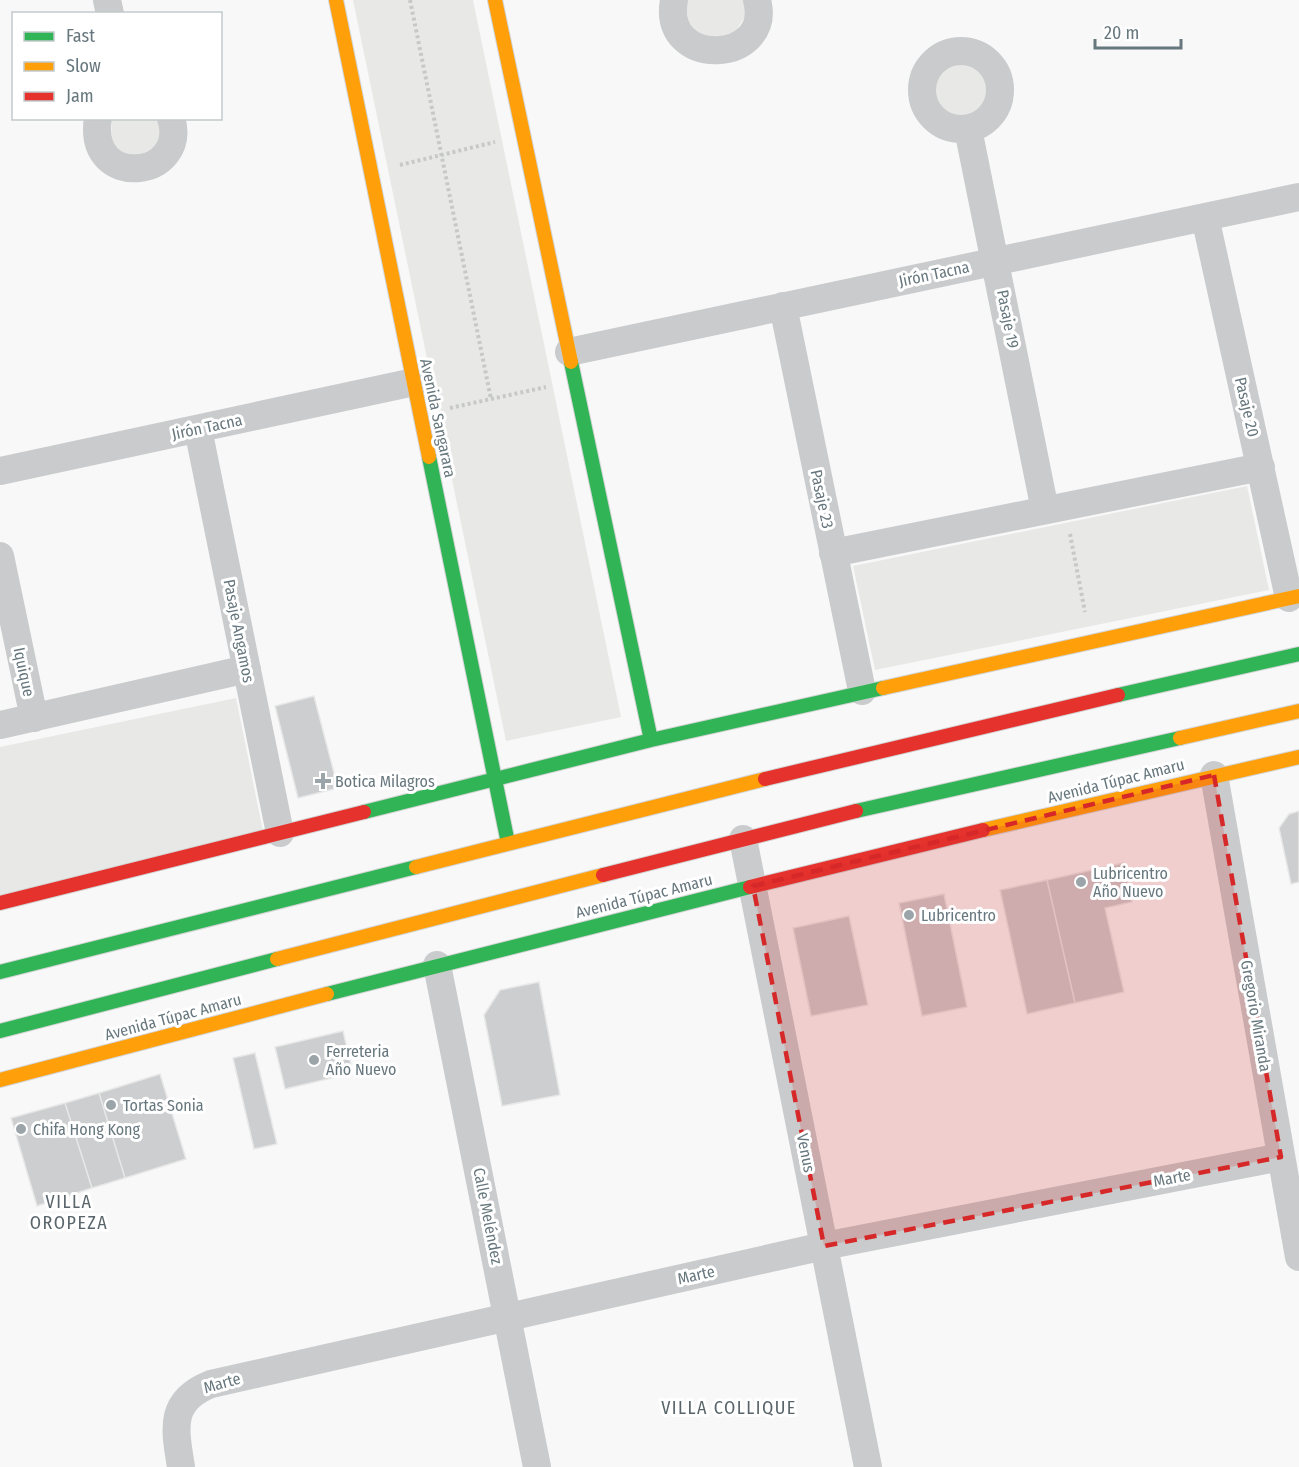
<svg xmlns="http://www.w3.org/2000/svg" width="1299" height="1467" viewBox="0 0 1299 1467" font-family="'Fira Sans Condensed',sans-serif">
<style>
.green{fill:#e8e9e6}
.building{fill:#cccecf;stroke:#e8e8e8;stroke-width:1.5}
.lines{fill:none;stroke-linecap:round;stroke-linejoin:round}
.fast-casing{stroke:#d3d4d5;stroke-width:16}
.slow-casing{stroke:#d3d4d5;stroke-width:16}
.jam-casing{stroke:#d3d4d5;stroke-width:16}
.path{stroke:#c7c8c8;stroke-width:4;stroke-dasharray:3 3;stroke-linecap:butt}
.street{stroke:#c9cbcc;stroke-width:28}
.fast{stroke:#30b455;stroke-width:14}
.slow{stroke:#ff9f0a;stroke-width:14}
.jam{stroke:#e5322d;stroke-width:14}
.marked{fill:#d62828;fill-opacity:0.2;stroke:#d62828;stroke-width:4.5;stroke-dasharray:12 8;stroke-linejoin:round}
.poi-dot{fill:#9aa4a9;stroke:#fff;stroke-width:2}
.labels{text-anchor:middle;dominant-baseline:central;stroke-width:6;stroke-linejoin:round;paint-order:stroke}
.street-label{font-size:16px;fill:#67777e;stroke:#fff}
.poi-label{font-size:16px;fill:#67777e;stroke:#fff;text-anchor:start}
.neighbourhood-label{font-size:18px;letter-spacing:1.5px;fill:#59656a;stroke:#fff}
</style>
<rect width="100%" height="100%" fill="#f8f8f8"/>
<path class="green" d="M353,0H473L621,717L506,741Z
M686,0H747L748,12L732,37L702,38L688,23Z
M932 89a31 31 0 1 1 62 0a31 31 0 1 1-62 0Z
M112,119H161L162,143L132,159L111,144Z
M1247,486L1269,590L875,670L853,566Z
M236,698L263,831L0,898V747Z"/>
<path class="building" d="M314,696L338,788L298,798L275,706Z
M1299,811V882L1291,884L1279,828L1289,814Z
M1123,863L1132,902L1105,908L1124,992L1075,1003L1047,880Z
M1047,880L1075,1003L1027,1014L1000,890Z
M944,894L967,1007L922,1016L899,903Z
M849,916L868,1005L811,1016L793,928Z
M539,982L560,1095L502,1106L484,1015L500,990Z
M343,1031L353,1073L285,1089L275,1047Z
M255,1053L277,1144L254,1149L233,1058Z
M160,1074L186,1159L125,1178L99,1093Z
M99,1093L125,1178L92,1188L65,1103Z
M65,1103L92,1188L37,1206L11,1118Z"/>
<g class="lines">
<defs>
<path id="fast" d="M571,362L651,740
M429,457L508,843
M1118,695L1299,654
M856,811L1180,738
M364,812L651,740L883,688
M0,972L416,867
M327,994L750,887
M0,1031L277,959"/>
<path id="slow" d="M336,0L429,457
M495,0L571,362
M883,688L1299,596
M1180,738L1299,711
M983,830L1299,757
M416,867L765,779
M277,959L603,875
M0,1080L327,994"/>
<path id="jam" d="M765,779L1118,695
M603,875L856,811
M750,887L983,830
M0,903L364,812"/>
</defs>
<use href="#fast" class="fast-casing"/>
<use href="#slow" class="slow-casing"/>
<use href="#jam" class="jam-casing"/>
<path class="path" d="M410,0L491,399
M400,165L495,142
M450,408L546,387
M1070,534L1085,612"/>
<path class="street" d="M107,0L110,14
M674,0C661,70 774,64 757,0
M922 90a39 39 0 1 1 78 0a39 39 0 1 1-78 0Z
M98,118C86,191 190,179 171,118
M968,129L1045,510
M1205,217L1289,598
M783,306L862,691
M569,352L1299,197
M198,429L280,833
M0,471L414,382
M833,553L1261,467
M0,556L34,718
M0,725L247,669
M1214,775L1299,1257
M743,839L868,1467
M437,965L537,1467
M181,1467C175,1429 168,1401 211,1384L824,1246L1281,1157"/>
<use href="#fast" class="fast"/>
<use href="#slow" class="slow"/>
<use href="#jam" class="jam"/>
</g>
<path class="marked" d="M1214,775L1281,1157L824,1246L753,886Z"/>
<g class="poi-dot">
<path d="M320 772h6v6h6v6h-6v6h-6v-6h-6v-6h6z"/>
<circle cx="1081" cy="882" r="6"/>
<circle cx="909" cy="915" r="6"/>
<circle cx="314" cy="1060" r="6"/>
<circle cx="111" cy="1105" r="6"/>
<circle cx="21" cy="1129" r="6"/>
</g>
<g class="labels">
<g class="street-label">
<text transform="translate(934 274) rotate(-12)">Jirón Tacna</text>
<text transform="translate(1008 319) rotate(79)">Pasaje 19</text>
<text transform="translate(1247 407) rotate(77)">Pasaje 20</text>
<text transform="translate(438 418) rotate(78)">Avenida Sangarara</text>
<text transform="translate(207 427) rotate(-12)">Jirón Tacna</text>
<text transform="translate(822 499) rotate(78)">Pasaje 23</text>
<text transform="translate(239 631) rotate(79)">Pasaje Angamos</text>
<text transform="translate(24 672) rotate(78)">Iquique</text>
<text transform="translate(1116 781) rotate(-14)">Avenida Túpac Amaru</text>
<text transform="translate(644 896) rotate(-14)">Avenida Túpac Amaru</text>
<text transform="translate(1256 1016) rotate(80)">Gregorio Miranda</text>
<text transform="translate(173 1017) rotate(-15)">Avenida Túpac Amaru</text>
<text transform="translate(806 1153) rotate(79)">Venus</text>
<text transform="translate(1172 1178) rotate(-11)">Marte</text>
<text transform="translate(488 1216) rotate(79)">Calle Meléndez</text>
<text transform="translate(696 1275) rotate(-13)">Marte</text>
<text transform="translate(222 1383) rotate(-16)">Marte</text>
</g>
<g class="poi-label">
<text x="335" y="781">Botica Milagros</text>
<text x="1093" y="873">Lubricentro<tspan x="1093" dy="18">Año Nuevo</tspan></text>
<text x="921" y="915">Lubricentro</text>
<text x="326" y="1051">Ferreteria<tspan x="326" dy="18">Año Nuevo</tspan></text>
<text x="123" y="1105">Tortas Sonia</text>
<text x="33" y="1129">Chifa Hong Kong</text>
</g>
<g class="neighbourhood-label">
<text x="69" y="1202">VILLA<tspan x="69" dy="21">OROPEZA</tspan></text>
<text x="729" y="1408">VILLA COLLIQUE</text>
</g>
</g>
<rect x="12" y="12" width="210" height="108" fill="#ffffff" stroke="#c2c9cb" stroke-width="1.5"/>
<rect x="24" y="32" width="30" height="9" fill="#30b455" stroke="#c2c9cb" stroke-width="1.5"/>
<text x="66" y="42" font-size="18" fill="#67777e">Fast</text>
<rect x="24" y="62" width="30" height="9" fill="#ff9f0a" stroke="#c2c9cb" stroke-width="1.5"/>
<text x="66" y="72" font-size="18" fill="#67777e">Slow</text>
<rect x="24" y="92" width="30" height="9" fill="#e5322d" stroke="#c2c9cb" stroke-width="1.5"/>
<text x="66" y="102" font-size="18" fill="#67777e">Jam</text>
<path d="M1095 39v9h86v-9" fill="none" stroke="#67777e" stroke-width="3"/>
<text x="1104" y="39" font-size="18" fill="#67777e" stroke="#ffffff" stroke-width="4.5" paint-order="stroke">20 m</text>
</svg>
